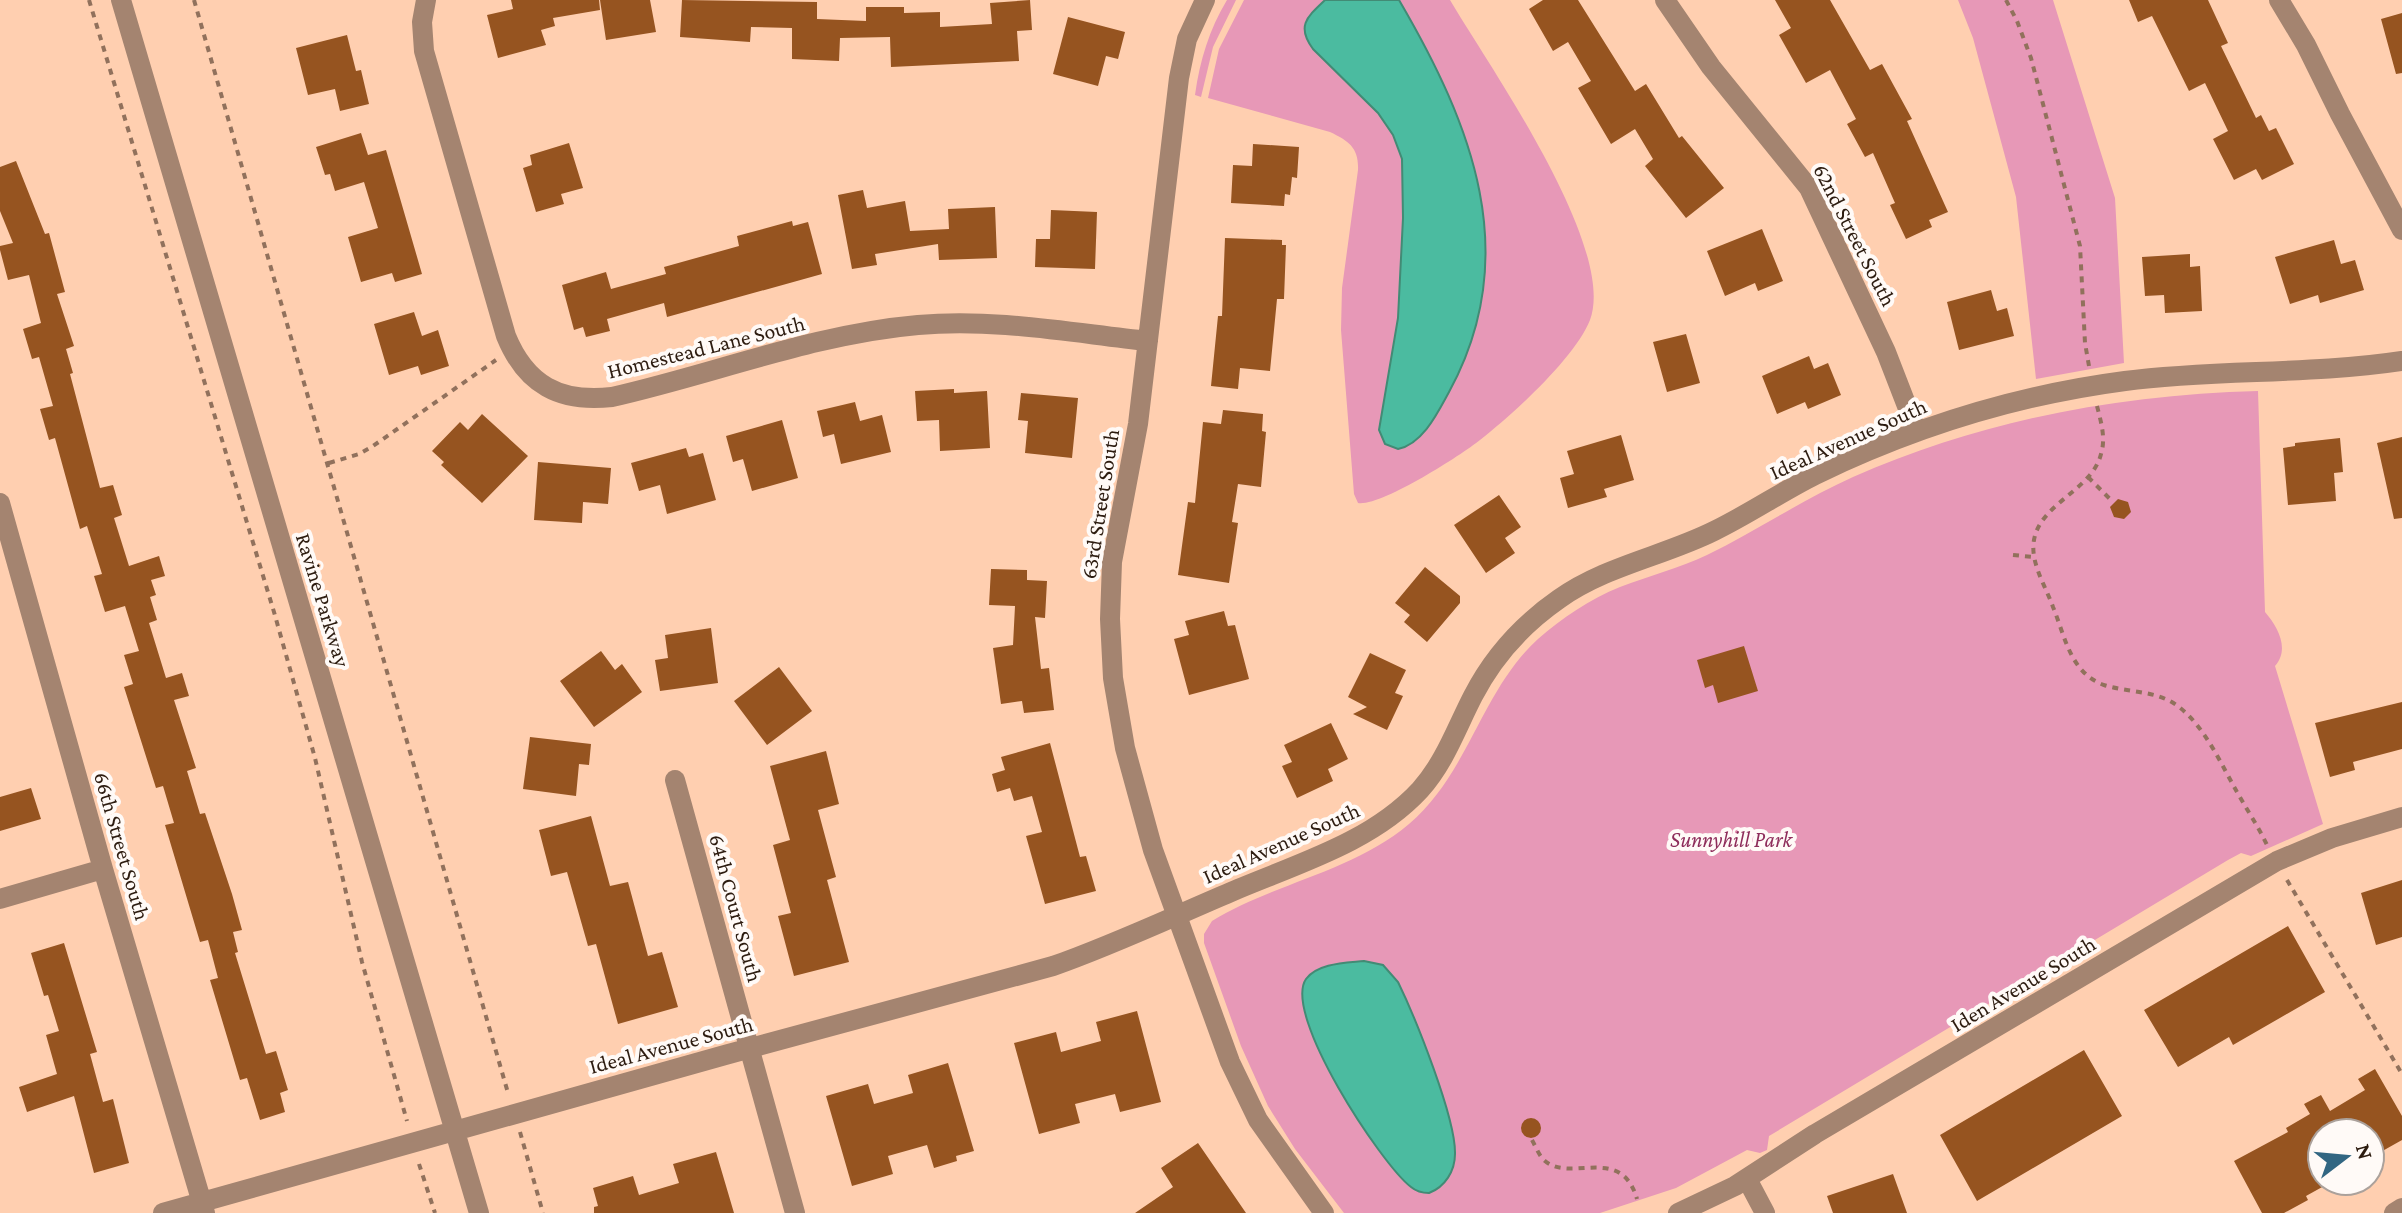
<svg xmlns="http://www.w3.org/2000/svg" width="2402" height="1213" viewBox="0 0 2402 1213" font-family="'Crimson Pro',serif">
<style>
.green{fill:#e798b7}
.water{fill:#4bbba0;stroke:#428b75;stroke-width:2}
.building{fill:#965420}
.lines{fill:none;stroke-linecap:round;stroke-linejoin:round}
.path{stroke:#91715c;stroke-width:4;stroke-dasharray:6 6;stroke-linecap:butt}
.minor{stroke:#a48470;stroke-width:20}
.labels{text-anchor:middle;dominant-baseline:central;stroke-width:8;stroke-linejoin:round;paint-order:stroke}
.street-label{font-size:22px;fill:#2d1c10;stroke:#fffaf7}
.park-label{font-size:22px;font-style:italic;fill:#8e2d5b;stroke:#fffaf7}
</style>
<rect width="100%" height="100%" fill="#ffcfb0"/>
<path class="green" d="M1227,0H1236L1213,47L1201,97L1195,95C1200,60 1209,30 1227,0Z
M1244,0H1450C1489,66 1617,247 1590,320C1575,358 1512,415 1480,440C1460,456 1380,507 1358,503L1354,494L1341,330L1342,288L1358,170C1359,148 1349,141 1330,132L1208,98L1219,49Z
M1958,0H2053L2115,198L2124,363L2036,379L2016,197L1973,38Z
M2258,391L2265,612C2278,627 2290,649 2275,666L2323,824L2251,856L2241,853L2228,860L1769,1136L1767,1150L1760,1153L1747,1150L1676,1188L1600,1213H1344L1295,1149L1268,1106L1241,1046L1204,943V934L1212,921C1274,883 1352,872 1409,824C1469,773 1481,691 1538,639C1562,618 1590,599 1620,587C1649,576 1679,568 1707,555C1756,531 1802,500 1853,477C1982,420 2117,395 2258,391Z"/>
<path class="water" d="M1325,0H1399C1472,125 1524,255 1449,392C1438,412 1423,444 1398,449L1385,444L1379,430L1398,318L1403,218L1402,159L1393,135L1378,113L1313,49C1296,26 1307,17 1325,0Z
M1364,961L1383,965L1398,982C1415,1017 1456,1118 1455,1154C1455,1171 1445,1187 1429,1193C1422,1193 1417,1192 1411,1187C1381,1164 1282,1014 1306,979C1318,963 1346,963 1364,961Z"/>
<path class="building" d="M511,0H599L600,10L553,18L555,26L541,30L546,45L498,58L487,15L513,9Z
M600,0H650L656,32L606,40Z
M682,0L817,2V19L866,21V7H904V13L940,12V27L992,24L990,3L1030,0L1032,30L1017,31L1019,61L891,67L890,37L840,38L839,61L792,59V28L751,27L750,42L680,37Z
M1543,0H1578L1635,91L1646,84L1679,138L1682,136L1724,188L1686,218L1645,166L1653,159L1635,129L1611,144L1578,88L1591,81L1568,42L1553,51L1529,9Z
M1775,0H1830L1870,70L1882,64L1912,119L1907,121L1948,212L1929,220L1932,227L1906,239L1890,205L1895,203L1873,153L1865,157L1847,124L1856,119L1830,70L1806,83L1779,35L1791,28Z
M2129,0H2208L2228,43L2221,46L2256,118L2261,115L2269,131L2276,128L2294,164L2262,180L2256,169L2234,180L2213,139L2228,131L2205,83L2189,91L2152,16L2138,22Z
M2402,13V73L2396,74L2381,19Z
M1068,17L1125,32L1118,59L1106,56L1098,86L1053,74Z
M347,35L356,71L361,70L369,104L340,111L335,89L308,95L296,48Z
M361,133L368,155L386,150L422,274L395,282L392,273L361,282L348,237L378,228L364,182L335,191L330,174L325,175L316,147Z
M569,143L583,188L561,194L564,204L536,212L523,168L532,165L530,155Z
M1253,144L1299,147L1297,178L1292,177L1290,195L1285,194L1284,206L1231,203L1233,165L1252,166Z
M16,161L45,234L49,233L65,292L57,294L74,346L66,349L73,373L70,374L100,488L113,485L122,515L114,518L129,566L159,556L165,576L151,580L156,595L150,597L157,620L149,623L166,678L182,673L189,696L174,700L196,768L187,771L200,814L205,813L232,894L242,930L233,932L238,952L235,953L266,1054L276,1051L288,1090L280,1093L285,1112L260,1120L247,1078L240,1080L210,980L218,978L208,940L200,942L165,825L174,823L163,786L156,788L124,687L133,684L124,655L139,651L125,606L105,612L94,576L102,574L87,526L80,529L55,438L49,440L40,409L53,406L39,357L32,359L23,329L41,323L29,275L8,280L0,250V246L13,243L0,211V167Z
M863,190L867,208L905,201L910,231L949,229L948,209L995,207L997,258L939,260L938,244L875,254L877,265L852,269L838,195Z
M1051,210L1097,212L1095,269L1035,267L1036,239H1050Z
M792,221L793,226L808,222L822,274L667,317L664,303L607,319L610,331L586,337L583,327L574,330L562,285L606,272L611,289L666,274L664,267L739,246L737,236Z
M1762,229L1783,281L1758,291L1755,283L1725,296L1707,251Z
M1225,238L1282,240V245H1286L1284,299H1277L1270,371L1240,368L1238,389L1211,386L1218,316H1222Z
M2334,240L2341,264L2355,260L2364,290L2320,303L2318,295L2290,304L2275,257Z
M2190,254V267L2200,266L2202,311L2165,313L2164,295L2145,296L2142,257Z
M1991,290L1997,311L2007,308L2014,336L1959,350L1947,302Z
M414,312L422,336L438,330L449,366L421,375L418,366L389,375L374,324Z
M1686,334L1700,383L1667,392L1653,342Z
M1809,356L1814,369L1828,363L1841,395L1808,409L1805,402L1777,414L1762,376Z
M954,389V393L987,391L990,448L940,451L939,420L917,421L915,391Z
M1021,393L1078,398L1072,458L1025,453L1028,421L1018,420Z
M855,402L860,421L882,415L891,452L841,464L834,434L823,437L817,411Z
M1223,410L1263,414L1262,431L1266,432L1261,487L1238,484L1232,522L1238,523L1229,583L1178,575L1188,502L1195,503L1203,422L1221,424Z
M482,414L528,456L482,503L441,465L444,462L432,451L460,422L468,430Z
M782,420L798,478L752,491L743,459L733,462L726,436Z
M1621,435L1634,480L1604,489L1607,497L1568,508L1560,478L1574,474L1567,451Z
M2402,437V518L2394,519L2377,443Z
M2340,438L2343,472L2334,473L2336,501L2288,505L2283,448L2295,446V443Z
M686,448L689,457L703,453L716,500L667,514L660,485L639,491L631,463Z
M538,462L611,468L608,504L583,502L582,523L534,520Z
M1499,495L1521,527L1505,538L1515,553L1486,573L1454,525Z
M2118,499L2128,502L2131,512L2124,519L2114,517L2110,507Z
M1425,567L1460,596V603L1427,642L1404,622L1410,615L1395,603Z
M991,569L1027,570V580L1047,581L1045,618L1035,617L1041,669L1049,668L1054,710L1024,713L1022,701L1001,704L993,648L1013,645L1015,606L989,605Z
M1224,611L1228,626L1235,625L1249,679L1189,695L1174,639L1189,635L1185,621Z
M711,628L718,683L660,691L655,660L668,658L665,635Z
M1744,646L1758,691L1718,703L1713,685L1705,688L1697,660Z
M601,651L615,670L622,664L642,692L594,727L560,681Z
M1370,653L1406,670L1395,693L1403,696L1387,730L1353,714L1367,707L1348,697Z
M779,667L812,711L767,745L734,701Z
M2402,702V749L2353,762L2355,770L2330,777L2315,723Z
M1331,723L1348,759L1328,769L1333,781L1297,798L1282,766L1292,762L1284,745Z
M530,737L591,744L589,765L579,764L576,796L523,789Z
M1050,743L1080,857L1086,856L1096,891L1045,904L1026,836L1042,832L1032,796L1014,801L1010,788L997,792L992,774L1005,770L1001,757Z
M826,751L839,804L818,810L836,877L827,880L849,962L794,976L778,916L791,913L773,845L790,840L770,766Z
M31,788L41,819L0,831V797Z
M591,816L610,886L628,882L648,956L662,952L678,1007L618,1024L596,944L588,946L567,872L551,876L539,830Z
M2402,880V937L2376,945L2361,893Z
M2288,926L2325,992L2233,1045L2229,1037L2178,1067L2144,1010Z
M64,943L97,1052L90,1054L103,1102L113,1099L129,1163L94,1173L74,1096L27,1112L19,1087L57,1074L46,1035L59,1031L48,995L44,996L31,953Z
M1137,1011L1161,1102L1120,1112L1115,1094L1075,1104L1080,1123L1039,1134L1014,1043L1056,1032L1061,1052L1101,1041L1096,1022Z
M2084,1050L2122,1116L1977,1201L1940,1135Z
M948,1063L974,1151L956,1156L957,1161L934,1168L927,1145L888,1156L893,1174L852,1186L826,1096L868,1084L874,1104L913,1093L908,1075Z
M2375,1069L2402,1116V1140L2370,1158V1133H2322V1181H2333L2306,1196L2308,1200L2284,1213H2262L2234,1161L2288,1132L2286,1128L2310,1114L2304,1104L2321,1095L2330,1111L2365,1090L2358,1079Z
M1521 1128a10 10 0 1 1 20 0a10 10 0 1 1-20 0Z
M1198,1143L1246,1213H1135L1173,1187L1161,1168Z
M716,1152L734,1213H594V1207L598,1206L593,1188L633,1176L639,1195L679,1183L673,1164Z
M1893,1174L1907,1213H1833L1827,1196Z"/>
<g class="lines">
<path class="path" d="M89,0L274,612L315,758L362,962L407,1121
M194,0L508,1093
M2006,0L2017,21L2031,58L2080,246L2085,343L2089,366
M2097,406C2101,422 2106,438 2101,454C2091,495 2026,506 2034,556C2037,574 2047,590 2053,607C2065,636 2070,673 2104,685C2129,693 2158,690 2179,707C2205,727 2221,764 2237,792C2247,810 2258,826 2267,845
M329,463L359,454L373,446L496,360
M2088,477L2113,502
M2013,555L2034,557
M2287,880L2402,1074
M520,1132L543,1213
M1532,1140C1536,1147 1539,1156 1545,1161C1572,1183 1621,1144 1637,1199
M419,1164L435,1213"/>
<path class="minor" d="M121,0L479,1213
M426,0L422,22L424,51L506,336C526,385 560,403 612,397C714,374 814,334 918,325C995,318 1072,333 1148,341
M1205,0L1187,39L1179,78L1138,424L1112,562L1110,619L1113,678L1125,748L1153,850L1230,1062L1258,1120L1324,1213
M1665,0L1711,67L1809,188L1886,352L1917,432
M2279,0L2306,45L2340,114L2402,230
M0,503L103,869L205,1213
M675,780L795,1213
M0,899L103,869
M1747,1179L1765,1213
M163,1213L725,1055L1053,966C1113,945 1172,917 1231,892C1296,864 1371,843 1420,790C1445,762 1456,729 1473,696C1493,657 1523,624 1559,599C1605,566 1664,556 1714,531C1749,514 1781,492 1815,475C1912,428 2018,395 2125,381C2217,369 2310,375 2402,361
M1678,1213L1735,1186L1815,1134L2277,861L2332,838L2402,817
M2394,1213L2402,1208"/>
</g>
<g class="labels">
<g class="street-label">
<text transform="translate(1855 235) rotate(63)">62nd Street South</text>
<text transform="translate(706 347) rotate(-14)">Homestead Lane South</text>
<text transform="translate(1848 439) rotate(-24)">Ideal Avenue South</text>
<text transform="translate(1100 504) rotate(-81)">63rd Street South</text>
<text transform="translate(323 600) rotate(73)">Ravine Parkway</text>
<text transform="translate(1281 843) rotate(-24)">Ideal Avenue South</text>
<text transform="translate(122 846) rotate(74)">66th Street South</text>
<text transform="translate(736 908) rotate(75)">64th Court South</text>
<text transform="translate(2023 984) rotate(-31)">Iden Avenue South</text>
<text transform="translate(671 1045) rotate(-15)">Ideal Avenue South</text>
</g>
<g class="park-label">
<text x="1731" y="839">Sunnyhill Park</text>
</g>
</g>
<g transform="translate(2346 1157) rotate(74)"><circle r="38" fill="#fffaf7" stroke="#aba19b" stroke-width="2"/>
<path d="M0-6L14 30L0 20L-14 30Z" fill="#326682"/>
<text y="-12" font-size="22" font-weight="bold" text-anchor="middle" fill="#2d1c10">N</text>
</g>
</svg>
